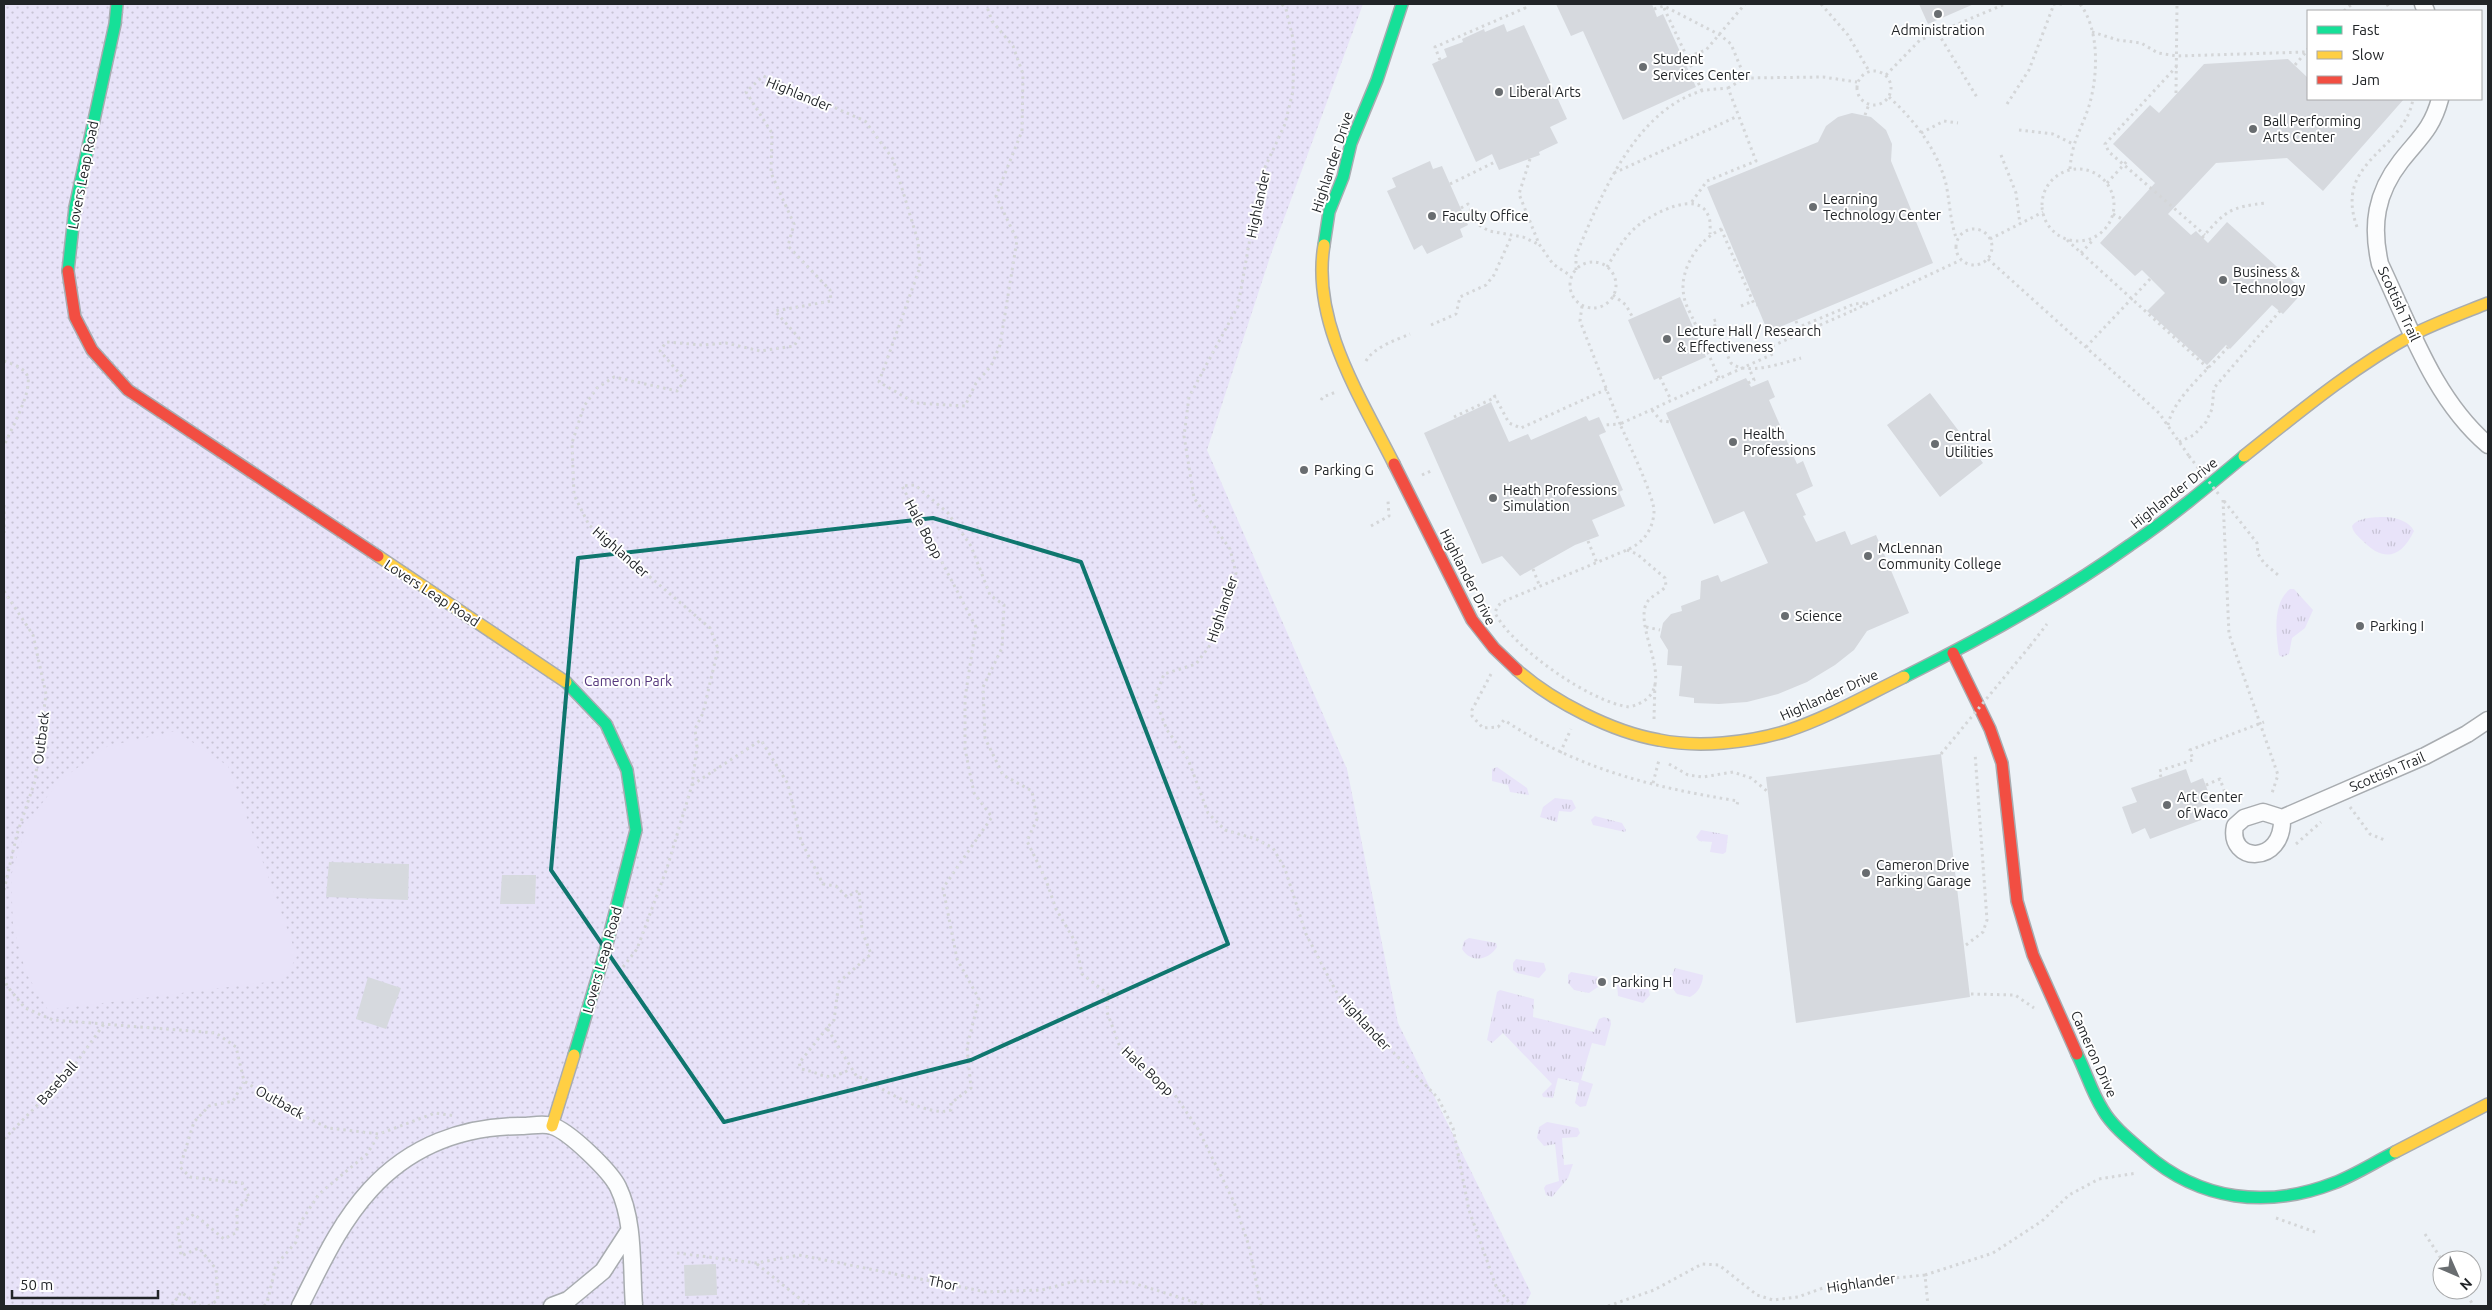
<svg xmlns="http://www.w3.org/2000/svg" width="2492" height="1310" viewBox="0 0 2492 1310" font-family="Ubuntu,sans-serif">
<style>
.grass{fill:url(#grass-tufts)}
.park{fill:url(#park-dots)}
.pitch{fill:#e8e3f9}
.building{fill:#d6d9de}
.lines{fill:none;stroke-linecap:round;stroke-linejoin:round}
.street-casing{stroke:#a8acb0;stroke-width:19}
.fast-casing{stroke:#a8acb0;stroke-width:14}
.slow-casing{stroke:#a8acb0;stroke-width:14}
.jam-casing{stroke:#a8acb0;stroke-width:14}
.path{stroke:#d4d6d8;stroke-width:3;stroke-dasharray:2.5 4;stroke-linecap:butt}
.street{stroke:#fcfdfe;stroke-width:16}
.fast{stroke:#16e098;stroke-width:11}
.slow{stroke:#ffcf43;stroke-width:11}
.jam{stroke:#f24e42;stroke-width:11}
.path-bridge{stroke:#d4d6d8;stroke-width:3;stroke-dasharray:2.5 4;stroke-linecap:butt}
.marked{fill:none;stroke:#0f766e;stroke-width:4;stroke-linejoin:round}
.poi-dot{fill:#696d70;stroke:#fff;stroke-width:2}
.labels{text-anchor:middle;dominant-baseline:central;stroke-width:4;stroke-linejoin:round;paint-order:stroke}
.poi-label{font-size:14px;fill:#222528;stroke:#fff;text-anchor:start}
.street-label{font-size:14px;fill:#222528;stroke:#fff}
.park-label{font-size:14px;fill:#56387e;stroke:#fff}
</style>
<defs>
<pattern id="grass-tufts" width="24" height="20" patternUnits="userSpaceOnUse" patternTransform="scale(1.25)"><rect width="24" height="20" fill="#e8e3f9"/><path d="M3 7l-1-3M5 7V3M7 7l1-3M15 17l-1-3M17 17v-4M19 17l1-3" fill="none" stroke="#c7c3d5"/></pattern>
<pattern id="park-dots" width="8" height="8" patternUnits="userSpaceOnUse" patternTransform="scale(1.25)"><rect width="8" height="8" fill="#e8e3f9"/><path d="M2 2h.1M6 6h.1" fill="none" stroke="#c7c3d5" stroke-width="1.8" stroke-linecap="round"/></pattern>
</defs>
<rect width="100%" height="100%" fill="#edf2f7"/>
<path class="grass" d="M2387,517C2397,518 2409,521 2414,531C2401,558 2384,562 2364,542C2359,537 2353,533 2352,526C2358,517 2376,517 2387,517Z
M2290,589H2294L2313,610L2305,628L2292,638L2289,654L2282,657L2279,655C2276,635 2272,603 2290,589Z
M1497,767L1527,788L1529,795L1510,792L1508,785L1492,781V769Z
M1555,798L1572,800L1576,808L1571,812L1559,811L1557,822L1540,817L1543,807Z
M1595,816L1622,823L1626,830L1625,832L1593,825L1591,820Z
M1701,830L1728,835L1726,852L1723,854L1710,852L1712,842L1699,841L1696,837Z
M1469,938L1496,943L1497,947C1489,960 1471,964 1462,949L1464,941Z
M1516,959L1544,963L1546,970L1539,978L1517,973L1513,970V963Z
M1675,968L1703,975C1703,984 1698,993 1690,997L1677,994L1673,989L1672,975Z
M1571,972L1599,977L1598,987L1589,993L1574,990L1568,983V975Z
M1620,982L1648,987L1650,995L1643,1003L1618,996L1617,984Z
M1500,990L1534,999L1533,1017L1594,1032L1599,1019L1604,1017L1610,1019L1611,1024L1605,1046L1592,1043L1581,1080L1593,1084L1586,1106L1580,1107L1575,1103L1579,1083L1558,1078L1553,1098L1543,1097L1542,1094L1552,1084L1503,1033L1492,1043L1487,1040L1497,992Z
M1547,1122L1578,1128L1580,1133L1577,1137L1562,1138L1564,1165L1573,1164L1568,1178L1552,1197L1546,1195L1544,1188L1546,1185L1559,1181L1555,1144L1544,1146L1537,1138L1539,1127Z"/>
<path class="park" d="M4,4H1363L1271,254L1207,450L1347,769L1398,1023L1531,1293L1525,1306H4Z"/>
<path class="pitch" d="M176,731L228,766L297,956L284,980L48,1010L26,973L13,926L11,876L27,823L59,781L108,746Z"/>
<path class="building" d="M1556,4H1652L1657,17L1663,14L1696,87L1623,120L1583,31L1571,36Z
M1919,4H1974L1928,24Z
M1504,24L1507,32L1524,25L1567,119L1550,127L1558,143L1539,152L1540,155L1499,170L1492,154L1476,162L1432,64L1447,57L1444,49L1463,42L1462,39L1484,29L1485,32Z
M2288,59L2308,78V99H2404L2323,191L2287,158L2216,163L2168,214L2191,235L2196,231L2208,243L2227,222L2304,291L2283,314L2272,305L2230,349L2226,345L2207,365L2147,311L2165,293L2142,270L2135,276L2100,243L2155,183L2113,144L2150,105L2159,113L2204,64Z
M1852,113L1871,117L1886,130L1892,144L1891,161L1933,263L1768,332L1707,187L1818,142L1826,126L1838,117Z
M1430,161L1433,169L1442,166L1468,225L1460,229L1463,237L1427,254L1422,245L1414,250L1387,191L1396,187L1392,178Z
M1680,297L1706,357L1654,380L1628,320Z
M1746,378L1751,387L1768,380L1775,397L1769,400L1797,464L1803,461L1813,486L1796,494L1806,515L1803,516L1816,542L1845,531L1851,545L1876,535L1909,613L1867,631L1854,650L1835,665L1807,682L1778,694L1747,702L1719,704L1694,703V698L1679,696L1682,666L1667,665L1668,650L1660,637L1663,623L1671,614L1682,611L1681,606L1700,599L1701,581L1718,575L1721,582L1768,563L1744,511L1714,524L1666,413Z
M1930,393L1983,463L1940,497L1887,425Z
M1491,402L1509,442L1528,434L1531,440L1586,416L1589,421L1599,417L1606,432L1599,435L1623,490L1619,492L1625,506L1592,520L1599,536L1575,545L1520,576L1502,556L1482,564L1424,433Z
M1941,754L1970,997L1796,1023L1766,777Z
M2186,769L2191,783L2203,778L2212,802L2199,807L2204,819L2150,839L2145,828L2132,834L2122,807L2137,802L2131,788Z
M329,862L409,864L408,900L326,897Z
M502,875H536L535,904H500Z
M368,977L401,988L386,1029L356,1019Z
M716,1264L717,1295L685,1296L684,1265Z"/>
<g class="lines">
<defs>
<path id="street" d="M2423,4L2426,11
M2440,99C2432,129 2419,138 2401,161C2376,193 2371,225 2380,264C2410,327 2434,399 2488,445
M2263,812L2282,818C2284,866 2227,863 2235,826L2244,818Z
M2282,818L2425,756L2467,734L2488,720
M300,1306C321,1265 339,1224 370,1190C410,1146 463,1126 522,1126C531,1126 544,1123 552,1126C569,1131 610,1171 618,1187C635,1222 631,1268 634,1306
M552,1306L568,1300L603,1271L629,1231"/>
<path id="fast" d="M1324,245L1329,212L1343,177L1351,143L1377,80L1402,4
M68,271L75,207L115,24L117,4
M1904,677C1982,638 2059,596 2130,545C2170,518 2207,487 2244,456
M566,682L606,724L627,770L636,830L605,952L574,1055
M2077,1054C2086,1072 2092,1093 2103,1110C2112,1126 2131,1141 2145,1153C2200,1201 2267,1209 2334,1183C2355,1175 2375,1162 2395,1152"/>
<path id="slow" d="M1324,245C1311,322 1361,398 1394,464
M2244,456C2298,413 2353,367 2414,334C2438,322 2463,313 2488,303
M378,556L566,682
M1517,670C1552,701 1612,732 1659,740C1698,748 1748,743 1787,731C1827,718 1865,696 1904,677
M552,1126L574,1055
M2395,1152L2488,1104"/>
<path id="jam" d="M68,271L75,317L92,350L128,390L378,556
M1394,464L1472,620L1494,648L1517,670
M1953,653L1990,729L2002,763L2017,901L2033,955L2077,1054"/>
</defs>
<use href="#street" class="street-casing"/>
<use href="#fast" class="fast-casing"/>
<use href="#slow" class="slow-casing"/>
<use href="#jam" class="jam-casing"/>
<path class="path" d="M1282,4L1286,9L1294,43L1293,91L1285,124L1261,176L1238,306L1189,397L1184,436L1194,498L1230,549L1236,573L1214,640L1196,664L1164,674L1155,699L1167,730L1188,759L1208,813L1225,830L1256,839L1273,848L1285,869L1306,934L1339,997L1438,1098L1453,1128L1469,1210L1496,1286L1512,1306
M1821,4L1848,35L1869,71
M2053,4H2066
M2387,4L2391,11
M1664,8L1687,57
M1654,9L1664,6L1720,35L1731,44L1745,78
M2344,11L2352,4
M2092,32L2118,40L2141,43L2158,53L2177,56L2306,52L2308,49
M1938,33L1978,99
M1440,60L1435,47L1525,8L1522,4
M2295,65L2306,52
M2177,66L2105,144L2109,152L2205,235
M1857 88a17 17 0 1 1 34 0a17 17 0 1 1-34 0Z
M1886,75L1920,40L2005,4
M1728,88L1745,78L1823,77L1857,82
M1702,91L1687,57L1706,50L1745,4
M2176,93L2177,4
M1889,97C1915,121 1937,149 1946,184C1950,203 1950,222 1957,240
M2007,104L2029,70L2054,4
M1865,115L1869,104
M2019,130L2053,134L2073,144
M1921,133L1944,121L1958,123
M2001,155L2016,193L2020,224
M1530,159L1519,194L1539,244L1553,264L1571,276
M2042 205a36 36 0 1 1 72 0a36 36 0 1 1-72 0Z
M2070,169C2072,140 2081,131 2089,106C2098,76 2100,30 2080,4
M1614,173L1738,116
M2107,183L2129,159
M1450,184L1495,162
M1461,208L1468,204L1477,224L1489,231L1523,237L1538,244
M2113,214L2122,219
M2357,227C2333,160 2404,152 2413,99
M1721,229L1754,304L1757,305
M1956 247a18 18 0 1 1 36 0a18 18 0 1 1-36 0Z
M2202,238C2226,210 2231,207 2266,203
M1990,239L2043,212
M2067,240L2209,369
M2081,253L2094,239
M1988,259L2159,413L2189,456
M1570 285a23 23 0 1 1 46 0a23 23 0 1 1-46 0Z
M1607,267C1616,252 1625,235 1640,224C1654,213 1698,190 1708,215C1711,220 1710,229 1710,234
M1576,270V255C1601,196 1634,112 1701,91C1710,89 1720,89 1728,88L1756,161L1707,181L1691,203
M1613,295L1626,305L1633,318
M1582,306L1580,321L1620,424L1603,425
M1741,306L1753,301
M1854,310L1961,260
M1716,320L1713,321L1725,349
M1796,321L1798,327
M1431,325L1456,314L1460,297L1486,285L1494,275L1512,235
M1778,336L1854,304L1866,303
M2086,347L2152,277
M1707,352L1721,348L1725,350L1731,363C1746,376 1783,363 1801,358
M4,361C12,364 23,367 27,375C34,389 10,431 4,446
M1366,361C1374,347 1396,340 1410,334
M1660,377L1671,400
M1719,378C1711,359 1702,340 1694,321C1691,314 1685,305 1684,296C1678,270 1700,237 1724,228
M1748,383L1754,380L1749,368
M1494,395L1509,423L1521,428L1607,389
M1321,400L1323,397L1336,392
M1652,410L1661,421L1670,422
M1454,417L1496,397
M2168,425C2173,398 2210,368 2228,347
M2179,442L2194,435L2206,422L2212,409L2214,388L2280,311
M1422,475L1433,470
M2223,500L2229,634L2278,775L2271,796
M2224,501L2257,543L2258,554L2264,563L2278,575
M4,505V533
M1371,526L1389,516L1388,501
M1588,541L1597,563
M1629,549C1644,542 1653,529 1654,512C1655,498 1627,440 1620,424L1729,374
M1627,550L1637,554L1665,578L1666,586C1660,594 1648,596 1645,607C1637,639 1683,694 1629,707C1590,702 1513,648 1495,613L1497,607L1502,602Z
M1533,569L1540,587
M4,591L33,635L46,694L35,781L17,834L4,890
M1646,627L1660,630
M2030,646L2047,624
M1491,674L1472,710V716L1483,728L1498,727L1504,720C1578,769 1651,787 1738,801L1737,805
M1654,719L1655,682
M1560,753L1571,729
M1669,764L1688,775L1703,777L1733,772L1751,778L1767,791
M2161,777L2159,771L2193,760L2190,750L2264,722
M1653,783L1659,760
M692,785L761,740L788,784L801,841L823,884L836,886L847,897L859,890L862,931L871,954L839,982L834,1020L827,1028L857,1077L864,1078C882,1090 930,1118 951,1110V1103L971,1088L967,1047L979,999L957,959L943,888L992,817L974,793L965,749V698L976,627L902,486L915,485L948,513L971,546L990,595L1004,605L1002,648L983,687L985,738L1003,775L1032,791L1037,819L1027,841L1046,880L1056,909L1076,943L1082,974L1108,994L1107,1012L1120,1047L1170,1088L1198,1129L1234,1202L1249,1246L1261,1306
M2206,785L2220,779L2230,807
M2350,807L2370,834L2387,841
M2296,844L2321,822
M1966,945L1983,932L1987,920L1975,753
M623,967L637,949L667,868L692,785L697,747L695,729L703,713L718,649L710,628L589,525L574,495L572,443L584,406L597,388L614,377L677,391L685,380L660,351L666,342L703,345L726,343L760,351L794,346L799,338L775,311L831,301L830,290L788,246L794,224L771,173L772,133L746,92L763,76L865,121L893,159L918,241L920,267L879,382L915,403L965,406L976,383L991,366L1000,345L1017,240L996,196L1022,131L1023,74L1013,46L992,21L986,4
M4,977L7,986L25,1008L53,1020L216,1033L236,1047L244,1081L282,1105L328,1128L379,1134L435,1113L456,1116
M1971,994L2015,995L2034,1008
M827,1028L799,1063L801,1069C827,1074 823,1083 851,1069
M4,1139L69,1073L104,1024
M2276,1218L2315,1232
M2425,1234L2442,1260
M677,1253L756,1263L799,1255L986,1292L1042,1290L1075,1281L1130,1282L1207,1306
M757,1264L809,1306
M1925,1275L1993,1253L2042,1221L2069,1195L2099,1179L2137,1173
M2463,1290L2474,1306
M172,1306L181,1292L200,1306
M208,1306L218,1300L216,1269L199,1248L181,1256L178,1226L194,1214L224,1239L237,1232V1210L249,1197L242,1183L190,1177L180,1167L194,1122L209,1106L233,1101L244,1082
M264,1306L267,1303L276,1265L296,1242L300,1223L319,1194L367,1154L379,1134
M1608,1306L1654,1290L1702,1264L1719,1265L1757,1295L1773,1300L1798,1297L1834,1284L1925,1275L1928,1306"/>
<use href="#street" class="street"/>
<use href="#fast" class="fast"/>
<use href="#slow" class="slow"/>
<use href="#jam" class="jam"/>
<path class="path-bridge" d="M1729,374L1773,354L1770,347L1854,310
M2189,456L2220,496
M1941,754L2030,646"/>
</g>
<path class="marked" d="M933,518L1081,562L1228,944L971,1060L724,1122L551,870L578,558Z"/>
<g class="poi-dot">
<circle cx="1938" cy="14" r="5"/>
<circle cx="1643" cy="67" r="5"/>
<circle cx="1499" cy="92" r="5"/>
<circle cx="2253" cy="129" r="5"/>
<circle cx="1813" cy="207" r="5"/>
<circle cx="1432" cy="216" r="5"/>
<circle cx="2223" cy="280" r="5"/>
<circle cx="1667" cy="339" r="5"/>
<circle cx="1733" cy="442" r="5"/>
<circle cx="1935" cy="444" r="5"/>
<circle cx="1304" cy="470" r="5"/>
<circle cx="1493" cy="498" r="5"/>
<circle cx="1868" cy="556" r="5"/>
<circle cx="1785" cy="616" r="5"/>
<circle cx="2360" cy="626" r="5"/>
<circle cx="2167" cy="805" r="5"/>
<circle cx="1866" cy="873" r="5"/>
<circle cx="1602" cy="982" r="5"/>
</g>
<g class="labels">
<g class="poi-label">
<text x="1938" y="30" text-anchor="middle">Administration</text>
<text x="1653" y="59">Student<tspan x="1653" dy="16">Services Center</tspan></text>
<text x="1509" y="92">Liberal Arts</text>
<text x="2263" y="121">Ball Performing<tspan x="2263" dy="16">Arts Center</tspan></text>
<text x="1823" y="199">Learning<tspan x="1823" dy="16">Technology Center</tspan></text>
<text x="1442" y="216">Faculty Office</text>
<text x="2233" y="272">Business &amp;<tspan x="2233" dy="16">Technology</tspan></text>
<text x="1677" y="331">Lecture Hall / Research<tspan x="1677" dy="16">&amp; Effectiveness</tspan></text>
<text x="1743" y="434">Health<tspan x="1743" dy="16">Professions</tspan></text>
<text x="1945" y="436">Central<tspan x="1945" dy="16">Utilities</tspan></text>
<text x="1314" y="470">Parking G</text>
<text x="1503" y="490">Heath Professions<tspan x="1503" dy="16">Simulation</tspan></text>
<text x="1878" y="548">McLennan<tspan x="1878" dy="16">Community College</tspan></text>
<text x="1795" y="616">Science</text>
<text x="2370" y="626">Parking I</text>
<text x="2177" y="797">Art Center<tspan x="2177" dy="16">of Waco</tspan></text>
<text x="1876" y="865">Cameron Drive<tspan x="1876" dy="16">Parking Garage</tspan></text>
<text x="1612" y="982">Parking H</text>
</g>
<g class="street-label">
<text transform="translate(799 94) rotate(22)">Highlander</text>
<text transform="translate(1332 162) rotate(-72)">Highlander Drive</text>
<text transform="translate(83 175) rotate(-79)">Lovers Leap Road</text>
<text transform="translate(1258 204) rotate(-78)">Highlander</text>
<text transform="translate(2399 304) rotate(65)">Scottish Trail</text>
<text transform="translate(2174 493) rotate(-38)">Highlander Drive</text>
<text transform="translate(924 529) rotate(62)">Hale Bopp</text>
<text transform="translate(621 552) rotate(41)">Highlander</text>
<text transform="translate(1468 577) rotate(63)">Highlander Drive</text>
<text transform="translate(432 593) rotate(33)">Lovers Leap Road</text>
<text transform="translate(1222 609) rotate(-71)">Highlander</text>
<text transform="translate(1829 695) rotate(-24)">Highlander Drive</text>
<text transform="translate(41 738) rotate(-83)">Outback</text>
<text transform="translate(2387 772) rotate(-23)">Scottish Trail</text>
<text transform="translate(602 960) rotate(-74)">Lovers Leap Road</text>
<text transform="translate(1365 1023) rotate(47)">Highlander</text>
<text transform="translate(2094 1054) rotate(66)">Cameron Drive</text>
<text transform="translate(1148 1071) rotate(43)">Hale Bopp</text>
<text transform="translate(57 1083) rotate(-48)">Baseball</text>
<text transform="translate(280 1102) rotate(29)">Outback</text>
<text transform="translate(943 1283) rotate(11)">Thor</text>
<text transform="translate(1861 1283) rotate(-8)">Highlander</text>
</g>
<g class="park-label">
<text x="628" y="681">Cameron Park</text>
</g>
</g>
<rect width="2492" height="1310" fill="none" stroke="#222528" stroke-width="10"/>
<rect x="2307" y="10" width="175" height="90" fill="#ffffff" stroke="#a7a8a9"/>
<rect x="2317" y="26" width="25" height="8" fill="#16e098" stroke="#a7a8a9"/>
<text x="2352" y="35" font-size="15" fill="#222528">Fast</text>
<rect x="2317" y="51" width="25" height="8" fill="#ffcf43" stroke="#a7a8a9"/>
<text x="2352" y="60" font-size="15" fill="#222528">Slow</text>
<rect x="2317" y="76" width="25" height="8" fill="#f24e42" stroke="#a7a8a9"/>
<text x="2352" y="85" font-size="15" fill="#222528">Jam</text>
<g transform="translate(2457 1275) rotate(135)"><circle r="24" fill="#ffffff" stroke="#a7a8a9"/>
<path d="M0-4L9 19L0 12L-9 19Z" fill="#696d70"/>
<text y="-8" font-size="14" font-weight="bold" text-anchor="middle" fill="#222528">N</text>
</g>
<path d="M12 1290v8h146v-8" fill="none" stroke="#222528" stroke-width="2.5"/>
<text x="20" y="1290" font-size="15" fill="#222528" stroke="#ffffff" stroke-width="4" paint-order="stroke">50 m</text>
</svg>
